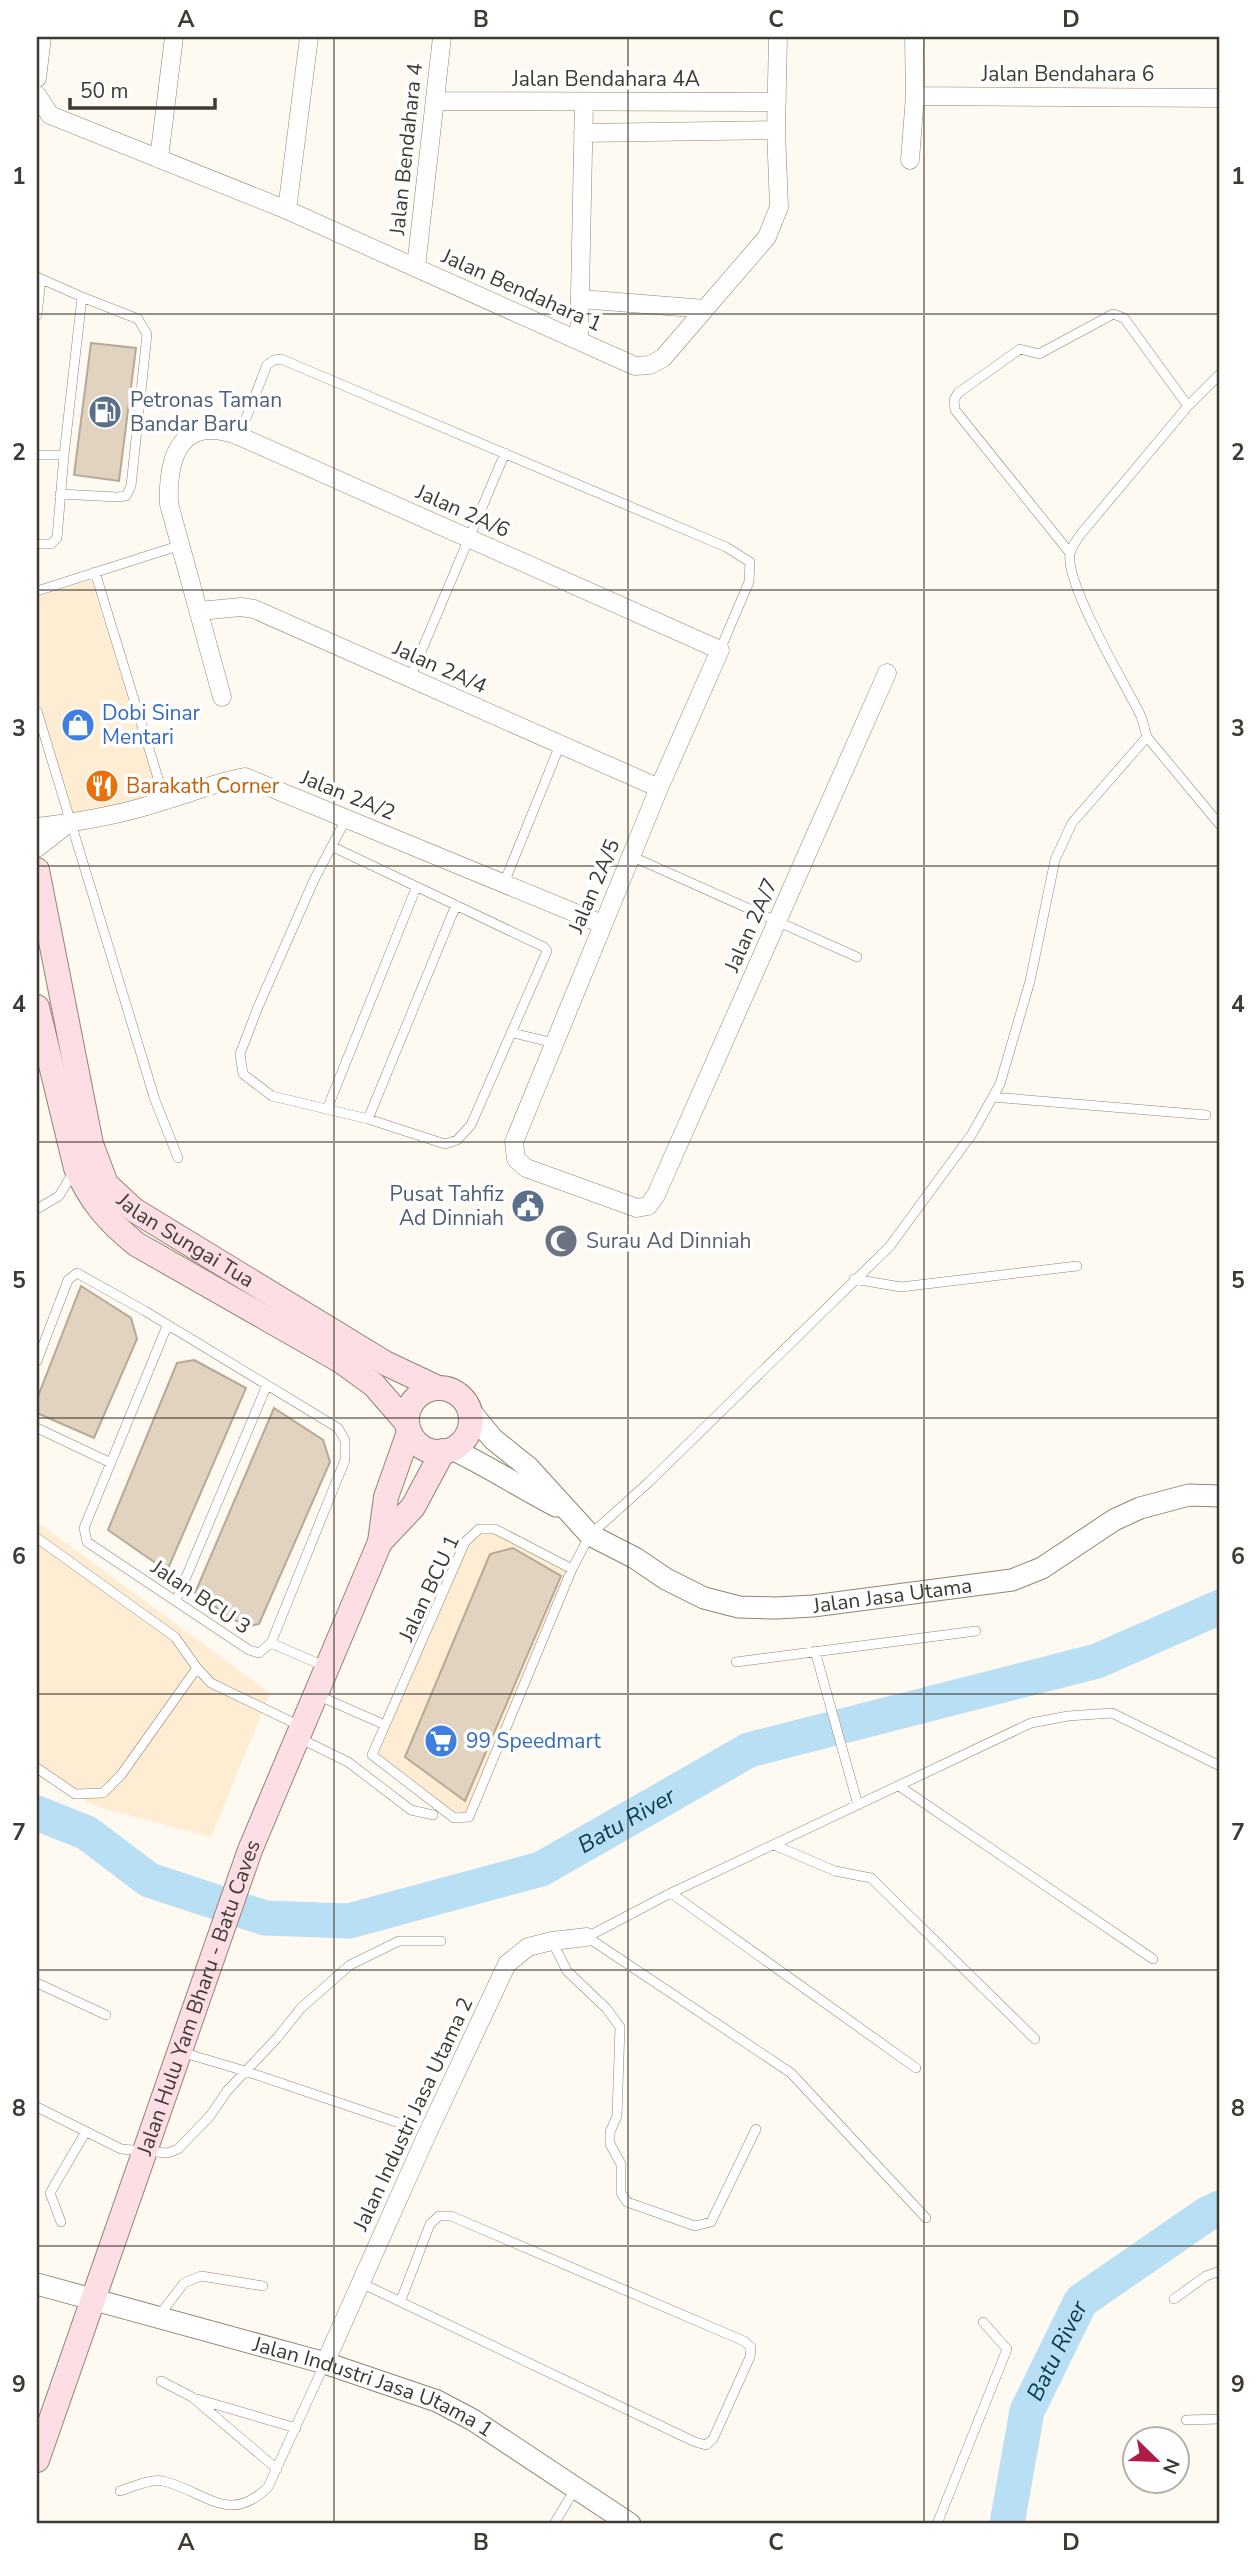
<svg xmlns="http://www.w3.org/2000/svg" width="1257" height="2561" viewBox="0 0 1257 2561" font-family="'Nunito Sans',sans-serif">
<style>
.built{fill:#feedd3}
.lines{fill:none;stroke-linecap:round;stroke-linejoin:round}
.river{stroke:#b9dff5;stroke-width:35}
.building{fill:#e1d3c0;stroke:#b6a997;stroke-width:2}
.service-casing{stroke:#918573;stroke-width:10}
.minor-casing{stroke:#918573;stroke-width:19}
.tertiary-casing{stroke:#918573;stroke-width:23}
.secondary-casing{stroke:#918573;stroke-width:26}
.service{stroke:#fff;stroke-width:9}
.minor{stroke:#fff;stroke-width:18}
.tertiary{stroke:#fff;stroke-width:21}
.secondary{stroke:#fcdee4;stroke-width:24}
.grid{fill:none;stroke:#3f3a32;stroke-width:2;stroke-opacity:0.55}
.labels{text-anchor:middle;dominant-baseline:central;stroke-width:7;stroke-linejoin:round;paint-order:stroke}
.street-label{font-size:21px;fill:#3f3a32;stroke:#fff}
.service-label{font-size:21px;fill:#4e5e75;stroke:#fff;text-anchor:start}
.shop-label{font-size:21px;fill:#366cbe;stroke:#fff;text-anchor:start}
.food-label{font-size:21px;fill:#c56008;stroke:#fff;text-anchor:start}
.worship-label{font-size:21px;fill:#5b616d;stroke:#fff;text-anchor:start}
.water-label{font-size:23px;font-style:italic;fill:#073a51;stroke:#fff}
.neatline{fill:none;stroke:#3f3a32;stroke-width:2.5}
.grid-label{font-size:23px;text-anchor:middle;font-weight:bold;fill:#3f3a32}
</style>
<rect width="100%" height="100%" fill="#fef9f1"/>
<path class="built" d="M91,580L159,795L73,816L37,694V597Z
M37,1522L270,1693L211,1837L101,1808L37,1777Z
M480,1534H495L566,1571L466,1812H454L379,1753L467,1546Z"/>
<g class="lines">
<g class="river">
<path id="s1" d="M37,1813L87,1833L149,1880L265,1918L349,1921L541,1869L749,1750L1097,1661L1220,1607"/>
<path id="s2" d="M1007,2524L1027,2411L1081,2301L1207,2214L1220,2208"/>
</g>
</g>
<path class="building" d="M91,343L136,348L119,481L74,475Z
M81,1286L131,1318L137,1339L94,1438L37,1413V1399Z
M194,1360L246,1388L167,1571L108,1530L177,1363Z
M274,1408L323,1440L330,1462L259,1624L245,1627L195,1593Z
M513,1548L561,1576L465,1801L405,1757L490,1554Z"/>
<g class="lines">
<defs>
<path id="service" d="M37,277L82,297L64,455L57,538L51,544H37
M37,315L41,279
M1220,374L1188,406L1080,535C1077,540 1071,547 1070,554C1065,584 1125,684 1141,716L1147,737L1220,825
M239,436L267,365L274,360L281,359L726,547L750,562L749,582L720,650
M37,455H64
M60,494L117,497L126,496L131,486L147,334L138,319L82,297
M1070,553L955,410L954,400L958,393L1020,349L1039,354L1113,314L1124,318L1188,406
M95,572L165,801
M37,591L178,546
M410,678L505,453
M37,711L155,1100L178,1158
M333,847L544,947L547,951L471,1125L457,1140L445,1144L368,1119L272,1096L243,1074L240,1054L258,1007L314,880L346,819
M631,856L857,957
M504,883L560,745
M513,1033L554,1043
M993,1097L1206,1115
M327,1109L416,888
M368,1119L456,905
M37,1209L59,1196L74,1171
M854,1279L901,1287L1077,1266
M37,1361L68,1280L77,1273L145,1311L338,1428L345,1440V1460L271,1643L259,1653L249,1650L87,1542L84,1528L167,1326
M37,1428L111,1463
M37,1538L175,1637L197,1668L211,1683L300,1726
M572,1569L469,1817L454,1818L372,1755L465,1542L479,1529H495L572,1569L590,1535L649,1482L890,1246L972,1134L1000,1084L1030,981L1055,860L1072,823L1147,737
M176,1601L267,1385
M271,1643L324,1666
M815,1651L858,1805
M736,1662L976,1631
M317,1695L385,1725
M299,1738L348,1762L411,1810L433,1815
M37,1768L75,1794L103,1793L121,1775L197,1668
M899,1786L1153,1959
M774,1845L835,1871L871,1878L1035,2039
M671,1893L916,2068
M552,1941L567,1971L606,2008L620,2027L617,2116L610,2132V2144L621,2164V2193L627,2202L695,2226L711,2222L756,2129
M37,1983L106,2015
M181,2052L245,2071L405,2125
M37,2107L121,2149L168,2153L178,2149L210,2116L227,2091L277,2038L301,2008L350,1965L399,1941H441
M926,2218L791,2073L587,1937L671,1893L1031,1723L1068,1716L1112,1713L1220,1766
M61,2222L50,2193L85,2133
M361,2283L695,2442L706,2445L713,2439L750,2357L751,2347L744,2341L451,2216H439L430,2224L401,2300
M1174,2299L1206,2276L1220,2271
M158,2317L184,2283L201,2276L263,2286
M161,2381L192,2397L277,2469
M197,2399L296,2428
M1186,2420L1220,2419
M120,2491C132,2487 152,2478 163,2481C205,2491 229,2526 268,2487L325,2363
M554,2524L575,2489
M937,2524L1007,2349L983,2322"/>
<path id="minor" d="M37,78L42,37
M37,95L50,115L287,210L635,366L650,365L663,358L767,237L779,207L776,130L778,37
M915,96L1220,98
M435,101L777,102
M583,133L776,130
M159,159L174,37
M910,160L915,96L914,37
M287,210L309,37
M416,267L442,37
M581,299L705,309
M579,341L584,103
M199,611L241,607L254,609L659,788
M222,697L169,504C167,455 182,414 239,436L720,650L659,788L514,1142L516,1159L526,1168L637,1208L648,1206L656,1195L887,673
M37,827C80,822 125,814 166,800C193,792 217,782 245,777L602,924
M37,848L69,823
M325,2363L424,2141L507,1964L528,1947L552,1941L587,1937"/>
<g id="tertiary">
<path id="s3" d="M470,1411L493,1439L529,1468L590,1535L635,1558L666,1579L704,1598L739,1607L776,1608L813,1606L1012,1580L1042,1568L1114,1520L1140,1508L1189,1495L1220,1496"/>
<path d="M452,1449C488,1466 521,1488 556,1506"/>
<path id="s4" d="M37,2284L325,2363L437,2401L473,2420L630,2524"/>
</g>
<g id="secondary">
<path id="s5" d="M37,870L91,1144L106,1184L134,1210L385,1363L438,1388"/>
<path d="M37,1007L76,1168C91,1202 108,1221 136,1244L341,1361L374,1385L407,1423"/>
<circle cx="439" cy="1420" r="32"/>
<path d="M380,1542L413,1507L443,1451"/>
<path id="s6" d="M37,2460L250,1850L380,1542L386,1497L409,1432"/>
</g>
</defs>
<use href="#service" class="service-casing"/>
<use href="#minor" class="minor-casing"/>
<use href="#tertiary" class="tertiary-casing"/>
<use href="#secondary" class="secondary-casing"/>
<use href="#service" class="service"/>
<use href="#minor" class="minor"/>
<use href="#tertiary" class="tertiary"/>
<use href="#secondary" class="secondary"/>
</g>
<path class="grid" d="M334,37V2524M628,37V2524M924,37V2524M37,314H1220M37,590H1220M37,866H1220M37,1142H1220M37,1418H1220M37,1694H1220M37,1970H1220M37,2246H1220"/>
<defs>
<symbol id="fuel-disc" viewBox="-11 -11 22 22"><circle r="9.5" fill="#5c6f8a" stroke="#fff"/><path d="M-5.5-6h7V0h2V4h1.3V-2.5L3-4.5l.8-.8L6-3V5H2.5V1h-1V6h-7ZM-4.2-4.7v3.2H.2V-4.7Z" fill="#fff"/></symbol>
<symbol id="shop-disc" viewBox="-11 -11 22 22"><circle r="9.5" fill="#3f7fe0" stroke="#fff"/><path d="M-5-2.5h2.3a2.7 3.5 0 0 1 5.4 0H5L5.5 6h-11ZM-1.5-2.5h3a1.5 2.3 0 0 0-3 0Z" fill="#fff"/></symbol>
<symbol id="restaurant-disc" viewBox="-11 -11 22 22"><circle r="9.5" fill="#e8710a" stroke="#fff"/><path d="M-5-6h1v4h1v-4h1v4h1v-4h1v5L-1.5 .5V6h-2V.5L-5-1ZM5-6V6H3V1.5H1.5Q1.5-4 5-6Z" fill="#fff"/></symbol>
<symbol id="civic-disc" viewBox="-11 -11 22 22"><circle r="9.5" fill="#5c6f8a" stroke="#fff"/><path d="M-.6-6.5H3V-4.5H.6V-3L4-1V1h2V6H-6V1h2V-1L-.6-3ZM-1.2 2.5V6h2.4V2.5Z" fill="#fff"/></symbol>
<symbol id="mosque-disc" viewBox="-11 -11 22 22"><circle r="9.5" fill="#6b7280" stroke="#fff"/><path d="M3.5-4.9A6 6 0 1 0 3.5 4.9A5 5 0 1 1 3.5-4.9Z" fill="#fff"/></symbol>
<symbol id="supermarket-disc" viewBox="-11 -11 22 22"><circle r="9.5" fill="#3f7fe0" stroke="#fff"/><path d="M-6-5.5h2.5l.6 2H6L4.5 2H-2.5L-4.4-4H-6ZM-1.5 3.2a1.3 1.3 0 1 0 .1 0ZM3 3.2a1.3 1.3 0 1 0 .1 0Z" fill="#fff"/></symbol>
</defs>
<g fill-rule="evenodd">
<use href="#fuel-disc" x="86" y="393" width="38" height="38"/>
<use href="#shop-disc" x="59" y="706" width="38" height="38"/>
<use href="#restaurant-disc" x="83" y="767" width="38" height="38"/>
<use href="#civic-disc" x="509" y="1187" width="38" height="38"/>
<use href="#mosque-disc" x="542" y="1222" width="38" height="38"/>
<use href="#supermarket-disc" x="422" y="1722" width="38" height="38"/>
</g>
<g class="labels">
<g class="street-label">
<text x="1068" y="74">Jalan Bendahara 6</text>
<text x="606" y="79">Jalan Bendahara 4A</text>
<text transform="translate(406 149) rotate(-84)">Jalan Bendahara 4</text>
<text transform="translate(522 290) rotate(24)">Jalan Bendahara 1</text>
<text transform="translate(463 511) rotate(24)">Jalan 2A/6</text>
<text transform="translate(440 667) rotate(24)">Jalan 2A/4</text>
<text transform="translate(348 795) rotate(22)">Jalan 2A/2</text>
<text transform="translate(594 886) rotate(-67)">Jalan 2A/5</text>
<text transform="translate(751 925) rotate(-66)">Jalan 2A/7</text>
<text stroke="none"><textPath href="#s5" startOffset="420">Jalan Sungai Tua</textPath></text>
<text transform="translate(429 1588) rotate(-65)">Jalan BCU 1</text>
<text stroke="none"><textPath href="#s3" startOffset="494">Jalan Jasa Utama</textPath></text>
<text transform="translate(201 1597) rotate(34)">Jalan BCU 3</text>
<text stroke="none"><textPath href="#s6" startOffset="490">Jalan Hulu Yam Bharu - Batu Caves</textPath></text>
<text transform="translate(413 2114) rotate(-65)">Jalan Industri Jasa Utama 2</text>
<text stroke="none"><textPath href="#s4" startOffset="352">Jalan Industri Jasa Utama 1</textPath></text>
</g>
<g class="service-label">
<text x="130" y="400">Petronas Taman<tspan x="130" dy="24">Bandar Baru</tspan></text>
<text x="504" y="1194" text-anchor="end">Pusat Tahfiz<tspan x="504" dy="24">Ad Dinniah</tspan></text>
</g>
<g class="shop-label">
<text x="102" y="713">Dobi Sinar<tspan x="102" dy="24">Mentari</tspan></text>
<text x="466" y="1741">99 Speedmart</text>
</g>
<g class="food-label">
<text x="126" y="786">Barakath Corner</text>
</g>
<g class="worship-label">
<text x="586" y="1241">Surau Ad Dinniah</text>
</g>
<g class="water-label">
<text stroke="none"><textPath href="#s1" startOffset="635">Batu River</textPath></text>
<text stroke="none"><textPath href="#s2" startOffset="182">Batu River</textPath></text>
</g>
</g>
<rect width="1257" height="2561" fill="none" stroke="#ffffff" stroke-width="77"/>
<g transform="translate(1156 2460) rotate(113)"><circle r="33" fill="#ffffff" stroke="#b2b0ad" stroke-width="2"/>
<path d="M0-5L12 26L0 18L-12 26Z" fill="#ae1b46"/>
<text y="-10" font-size="19" font-weight="bold" text-anchor="middle" fill="#3f3a32">N</text>
</g>
<path d="M70 98v10h145v-10" fill="none" stroke="#3f3a32" stroke-width="3.5"/>
<text x="80" y="98" font-size="21" fill="#3f3a32" stroke="#ffffff" stroke-width="5" paint-order="stroke">50 m</text>
<rect x="38" y="38" width="1180" height="2484" class="neatline"/>
<g class="grid-label">
<text x="186" y="27">A</text>
<text x="481" y="27">B</text>
<text x="776" y="27">C</text>
<text x="1071" y="27">D</text>
<text x="19" y="184">1</text>
<text x="1238" y="184">1</text>
<text x="19" y="460">2</text>
<text x="1238" y="460">2</text>
<text x="19" y="736">3</text>
<text x="1238" y="736">3</text>
<text x="19" y="1012">4</text>
<text x="1238" y="1012">4</text>
<text x="19" y="1288">5</text>
<text x="1238" y="1288">5</text>
<text x="19" y="1564">6</text>
<text x="1238" y="1564">6</text>
<text x="19" y="1840">7</text>
<text x="1238" y="1840">7</text>
<text x="19" y="2116">8</text>
<text x="1238" y="2116">8</text>
<text x="19" y="2392">9</text>
<text x="1238" y="2392">9</text>
<text x="186" y="2550">A</text>
<text x="481" y="2550">B</text>
<text x="776" y="2550">C</text>
<text x="1071" y="2550">D</text>
</g>
</svg>
